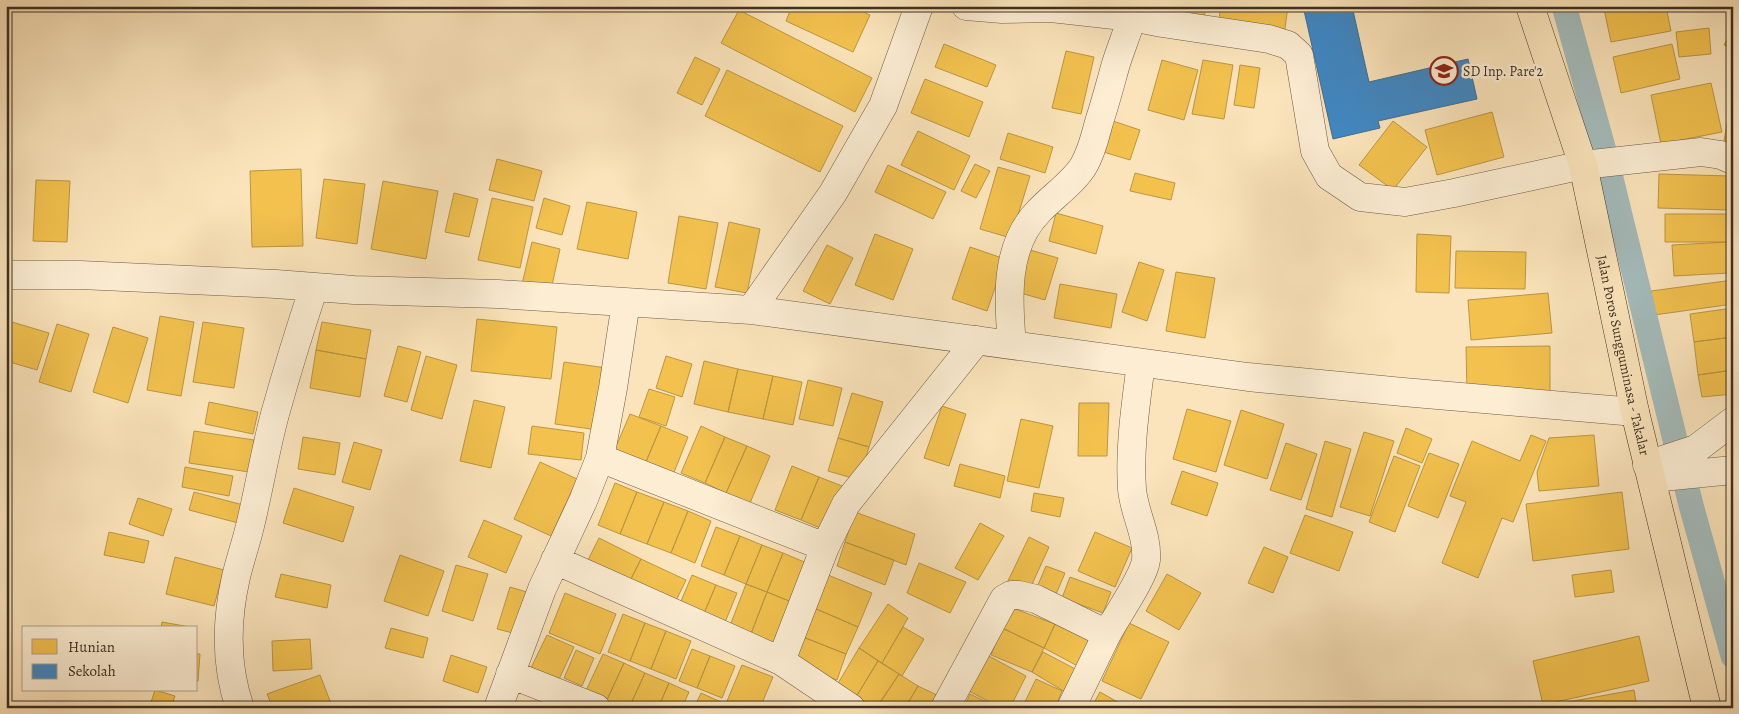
<svg xmlns="http://www.w3.org/2000/svg" width="1739" height="714" viewBox="0 0 1739 714" font-family="Alegreya,serif">
<style>
.homes{fill:#f2c14e;stroke:#bc9641}
.schools{fill:#3f88c5;stroke:#3e6e94}
.lines{fill:none;stroke-linecap:round;stroke-linejoin:round}
.canal{stroke:#a4bcbc;stroke-width:25}
.minor-casing{stroke:#6c5d48;stroke-width:29}
.highway-casing{stroke:#3d3022;stroke-width:29}
.minor{stroke:#fcedd3;stroke-width:28}
.highway{stroke:#fbe4bb;stroke-width:28}
.labels{text-anchor:middle;dominant-baseline:central;stroke-width:5;stroke-linejoin:round;paint-order:stroke}
.poi-label{font-size:14px;fill:#3d3022;stroke:#fcedd3;text-anchor:start}
.street-label{font-size:14px;fill:#3d3022;stroke:#fcedd3}
</style>
<rect width="100%" height="100%" fill="#fbe4bb"/>
<filter id="stains"><feTurbulence type="fractalNoise" baseFrequency=".004" numOctaves="4"/><feColorMatrix values="0 0 0 0 .2 0 0 0 0 .09 0 0 0 0 .02 0 0 0 .5 -.17"/></filter>
<radialGradient id="worn" r=".72"><stop offset=".6" stop-color="#630" stop-opacity="0"/><stop offset="1" stop-color="#630" stop-opacity=".3"/></radialGradient>
<path class="homes" d="M792,6H850L870,15L853,52L786,21Z
M1135,6H1168L1166,13Z
M1176,6H1206L1204,18L1175,11Z
M1221,6H1288L1284,36L1218,26Z
M1618,6H1666L1671,31L1611,42L1604,9Z
M739,10L872,78L855,112L721,43Z
M1709,28L1711,54L1679,57L1676,32Z
M1733,28V49L1724,45Z
M944,44L996,65L987,87L935,67Z
M1672,44L1680,79L1621,93L1613,57Z
M1066,51L1094,57L1081,114L1052,108Z
M695,57L720,69L702,105L677,93Z
M1162,60L1198,70L1184,120L1148,110Z
M1203,60L1233,65L1224,119L1192,114Z
M1240,65L1260,68L1254,108L1234,105Z
M727,70L843,126L820,172L705,116Z
M925,79L983,102L969,137L911,113Z
M1711,83L1722,132L1661,144L1651,95Z
M1492,112L1504,157L1437,175L1425,130Z
M1729,113H1733V143L1724,141Z
M1107,119L1140,130L1130,160L1097,150Z
M1393,121L1427,147L1393,190L1359,165Z
M918,131L970,156L954,190L901,165Z
M1008,133L1053,147L1045,173L1000,159Z
M497,159L542,171L534,201L489,190Z
M975,164L990,171L976,198L961,191Z
M888,165L946,192L933,219L875,192Z
M998,167L1030,176L1011,238L980,229Z
M301,169L303,246L252,247L250,171Z
M1135,173L1175,183L1171,200L1130,191Z
M1659,174L1729,176L1728,210L1658,208Z
M324,179L365,184L357,244L316,238Z
M36,180L70,181L67,242L33,241Z
M383,181L438,191L426,259L371,249Z
M454,193L478,199L469,237L445,232Z
M492,198L533,207L520,268L478,260Z
M544,198L570,206L562,235L536,228Z
M587,202L637,212L628,259L577,249Z
M1056,213L1103,226L1096,254L1049,241Z
M1665,214H1728V242H1665Z
M679,216L718,223L706,289L668,283Z
M729,222L760,229L747,293L715,287Z
M875,234L913,249L893,300L855,285Z
M1417,234L1451,236L1449,293L1416,292Z
M532,242L560,249L551,290L522,284Z
M1728,242L1730,273L1674,276L1672,245Z
M827,245L853,258L830,304L803,291Z
M970,247L1005,259L987,311L952,299Z
M1030,250L1058,258L1045,300L1017,292Z
M1456,251L1526,252L1525,289L1455,288Z
M1139,262L1164,270L1147,321L1122,312Z
M1176,272L1215,278L1205,338L1166,331Z
M1733,280V304L1654,315L1651,291Z
M1060,284L1117,294L1111,328L1054,318Z
M1548,293L1552,333L1471,340L1468,300Z
M1733,308V337L1694,342L1690,314Z
M160,316L194,322L181,396L147,390Z
M477,319L557,327L551,379L471,371Z
M12,322L49,333L37,370L6,361V342Z
M203,322L244,328L234,388L193,382Z
M322,322L371,330L366,359L316,350Z
M57,324L89,334L71,392L39,382Z
M113,327L148,338L128,403L93,392Z
M1733,337V370L1698,375L1694,342Z
M398,346L421,352L407,402L384,396Z
M1550,346V391L1467,392L1466,347Z
M316,350L366,359L360,397L310,388Z
M426,356L457,365L442,419L411,410Z
M666,356L692,364L682,397L656,388Z
M704,361L738,369L728,412L694,404Z
M564,362L607,368L598,430L555,424Z
M738,369L773,376L763,419L728,412Z
M1733,370V394L1702,397L1698,375Z
M773,376L802,382L793,425L763,419Z
M808,380L842,388L833,426L799,419Z
M649,389L675,397L666,426L639,417Z
M852,393L883,402L869,447L838,438Z
M474,400L505,407L491,468L460,461Z
M209,402L258,412L253,434L205,424Z
M1079,403H1109L1107,456H1078Z
M942,406L966,414L949,466L924,458Z
M1187,409L1231,421L1216,472L1173,459Z
M1241,410L1284,424L1267,479L1224,465Z
M630,414L661,426L643,469L612,456Z
M1021,419L1053,426L1039,488L1007,481Z
M532,426L584,433L581,460L528,454Z
M661,426L688,437L671,480L643,469Z
M701,426L725,437L705,483L681,473Z
M1406,428L1432,439L1422,463L1397,453Z
M194,431L254,440L249,472L189,463Z
M1364,432L1394,441L1370,516L1340,507Z
M1531,435L1546,441L1513,522L1502,518L1478,578L1442,563L1466,502L1450,496L1472,441L1520,461Z
M1594,435L1599,486L1539,491L1537,472L1549,438Z
M303,437L340,443L335,475L298,469Z
M725,437L747,446L726,493L705,483Z
M838,438L869,447L859,480L828,471Z
M1325,441L1351,449L1332,517L1306,509Z
M354,442L382,450L370,490L342,482Z
M1286,443L1317,454L1301,500L1270,490Z
M747,446L770,456L750,503L726,493Z
M1429,453L1459,464L1438,518L1408,506Z
M1394,456L1420,466L1395,532L1369,522Z
M540,462L577,479L551,536L514,519Z
M960,464L1005,476L1000,498L954,486Z
M792,466L819,477L801,520L775,510Z
M185,467L233,476L229,496L182,487Z
M1182,471L1218,483L1207,516L1171,504Z
M819,477L842,486L825,530L801,520Z
M615,483L637,492L620,534L598,525Z
M294,488L354,507L343,542L283,523Z
M194,492L247,506L242,524L189,510Z
M637,492L664,502L647,544L620,534Z
M1622,492L1629,549L1533,561L1526,504Z
M1034,493L1064,498L1060,517L1031,511Z
M138,498L172,509L163,536L129,524Z
M664,502L688,511L671,553L647,544Z
M688,511L711,521L695,563L671,553Z
M855,512L915,534L906,565L845,542Z
M1305,515L1353,532L1339,571L1290,553Z
M484,520L522,536L506,573L468,557Z
M980,523L1004,536L978,580L955,568Z
M716,527L740,536L724,575L701,566Z
M109,532L149,541L144,563L104,555Z
M1095,532L1132,548L1115,587L1078,571Z
M740,536L762,545L746,584L724,575Z
M1029,537L1049,547L1028,593L1007,583Z
M599,538L641,559L627,587L585,566Z
M845,542L894,560L885,585L837,566Z
M762,545L783,553L767,592L746,584Z
M1264,547L1288,557L1273,593L1248,583Z
M783,553L809,564L794,603L767,592Z
M400,555L444,571L428,616L384,601Z
M175,557L224,570L214,606L166,594Z
M641,559L686,580L672,609L627,587Z
M919,563L966,582L950,613L907,593Z
M456,565L488,574L473,621L442,611Z
M1046,566L1065,573L1054,599L1035,592Z
M1611,570L1614,592L1575,597L1572,575Z
M281,574L331,585L327,608L275,597Z
M1167,574L1201,593L1179,630L1146,611Z
M692,575L716,585L700,623L676,613Z
M828,575L872,593L858,627L814,608Z
M1070,577L1111,592L1103,613L1062,598Z
M746,584L767,592L749,639L728,631Z
M716,585L737,593L721,632L700,623Z
M510,587L530,593L517,634L497,629Z
M767,592L799,605L780,651L749,639Z
M565,593L616,614L600,654L549,633Z
M888,604L908,618L882,663L859,648Z
M1010,607L1055,624L1044,648L1002,628Z
M814,608L858,627L846,654L803,637Z
M623,614L645,623L630,661L608,652Z
M162,622L190,627V628H161Z
M645,623L666,631L651,669L630,661Z
M1129,623L1169,642L1141,699L1102,681Z
M1055,624L1096,644L1087,671L1044,648Z
M903,627L924,639L902,676L882,663Z
M391,628L428,638L423,658L385,648Z
M1002,628L1044,648L1032,672L991,655Z
M666,631L691,641L676,679L651,669Z
M547,635L574,647L555,688L527,676Z
M1639,636L1649,681L1543,705L1533,661Z
M803,637L846,654L837,680L792,664Z
M310,639L312,669L273,671L272,641Z
M859,648L878,661L856,697L837,685Z
M692,649L710,656L697,688L679,681Z
M576,650L594,658L582,686L564,678Z
M1043,652L1081,672L1070,695L1032,672Z
M196,654H200L198,681H196Z
M603,654L624,663L606,702L585,693Z
M451,655L487,667L478,693L443,681Z
M987,655L1026,676L1010,708H1001L969,691Z
M710,656L735,666L722,698L697,688Z
M878,661L899,674L876,708L856,697Z
M624,663L645,673L629,708H619L606,702Z
M742,665L773,677L760,708H729L725,706Z
M645,673L669,683L658,708H629Z
M899,674L918,686L905,708H877Z
M320,675L332,706L328,708H273L267,694Z
M1036,679L1062,691L1055,708H1022Z
M669,683L689,692L682,708H658Z
M918,686L939,696L934,708H905Z
M155,690L175,696L171,708H149Z
M1634,690L1637,708H1562V703Z
M1100,692L1128,708H1091Z
M701,693L721,702L718,708H694Z
M970,694L999,708H964Z"/>
<path class="schools" d="M1303,6H1352L1369,82L1468,59L1477,99L1378,121L1380,128L1333,139Z"/>
<g class="lines">
<path class="canal" d="M1564,6L1606,158L1691,505L1733,656"/>
<defs>
<path id="minor" d="M966,6L1002,9L1051,8L1132,17
M6,275H80L276,284L354,290L498,294L751,310L1248,377L1403,392L1635,412
M751,310L833,193L883,106L919,6
M1012,345C1008,300 1004,246 1039,211C1052,197 1075,181 1084,165C1092,151 1095,137 1099,122C1105,104 1110,85 1115,67C1120,50 1127,34 1132,17L1162,23L1269,39L1288,45L1299,55L1315,151L1329,176L1360,197L1405,202L1454,193L1583,165L1701,152L1721,155L1733,160
M600,458L825,547
M1647,465L1696,449L1733,421
M1652,478L1733,470
M555,560L781,661
M1107,634C1116,617 1144,577 1146,560C1148,535 1134,513 1132,489C1129,447 1136,403 1141,363
M510,674L596,708
M240,708C225,665 226,621 236,577C240,560 246,543 250,526C259,489 265,451 275,414C287,371 300,329 314,287
M498,708L542,589L583,501L600,458L613,388L626,302
M851,708L781,661L825,547L846,504L977,340
M945,708L1004,599L1011,595H1019L1036,599L1107,634L1071,708"/>
<g id="highway">
<path id="s1" d="M1530,6L1583,165L1635,412L1707,708"/>
</g>
</defs>
<use href="#minor" class="minor-casing"/>
<use href="#highway" class="highway-casing"/>
<use href="#minor" class="minor"/>
<use href="#highway" class="highway"/>
</g>
<defs>
<symbol id="school-ring" viewBox="-11 -11 22 22"><circle r="9.5" fill="#fcedd3" stroke="#8f2418" stroke-width="1.5"/><path d="M0-5L7-2L0 1L-7-2ZM-4 1L0 2.5L4 1V4Q0 6-4 4Z" fill="#8f2418"/></symbol>
</defs>
<g fill-rule="evenodd">
<use href="#school-ring" x="1428" y="55" width="32" height="32"/>
</g>
<g class="labels">
<g class="poi-label">
<text x="1463" y="71">SD Inp. Pare'2</text>
</g>
<g class="street-label">
<text stroke="none"><textPath href="#s1" startOffset="362">Jalan Poros Sungguminasa - Takalar</textPath></text>
</g>
</g>
<rect width="1739" height="714" fill="none" stroke="#fbe4bb" stroke-width="25"/>
<rect x="8" y="8" width="1724" height="699" fill="none" stroke="#3d3022" stroke-width="2.5"/>
<rect x="12" y="12" width="1714" height="689" fill="none" stroke="#3d3022"/>
<rect x="22" y="626" width="175" height="65" fill="#fcedd3" stroke="#b0a18c"/>
<rect x="32" y="639" width="25" height="15" fill="#f2c14e" stroke="#b0a18c"/>
<text x="68" y="652" font-size="15" fill="#3d3022">Hunian</text>
<rect x="32" y="664" width="25" height="15" fill="#3f88c5" stroke="#b0a18c"/>
<text x="68" y="676" font-size="15" fill="#3d3022">Sekolah</text>
<rect width="100%" height="100%" filter="url(#stains)"/>
<rect width="100%" height="100%" fill="url(#worn)"/>
</svg>
